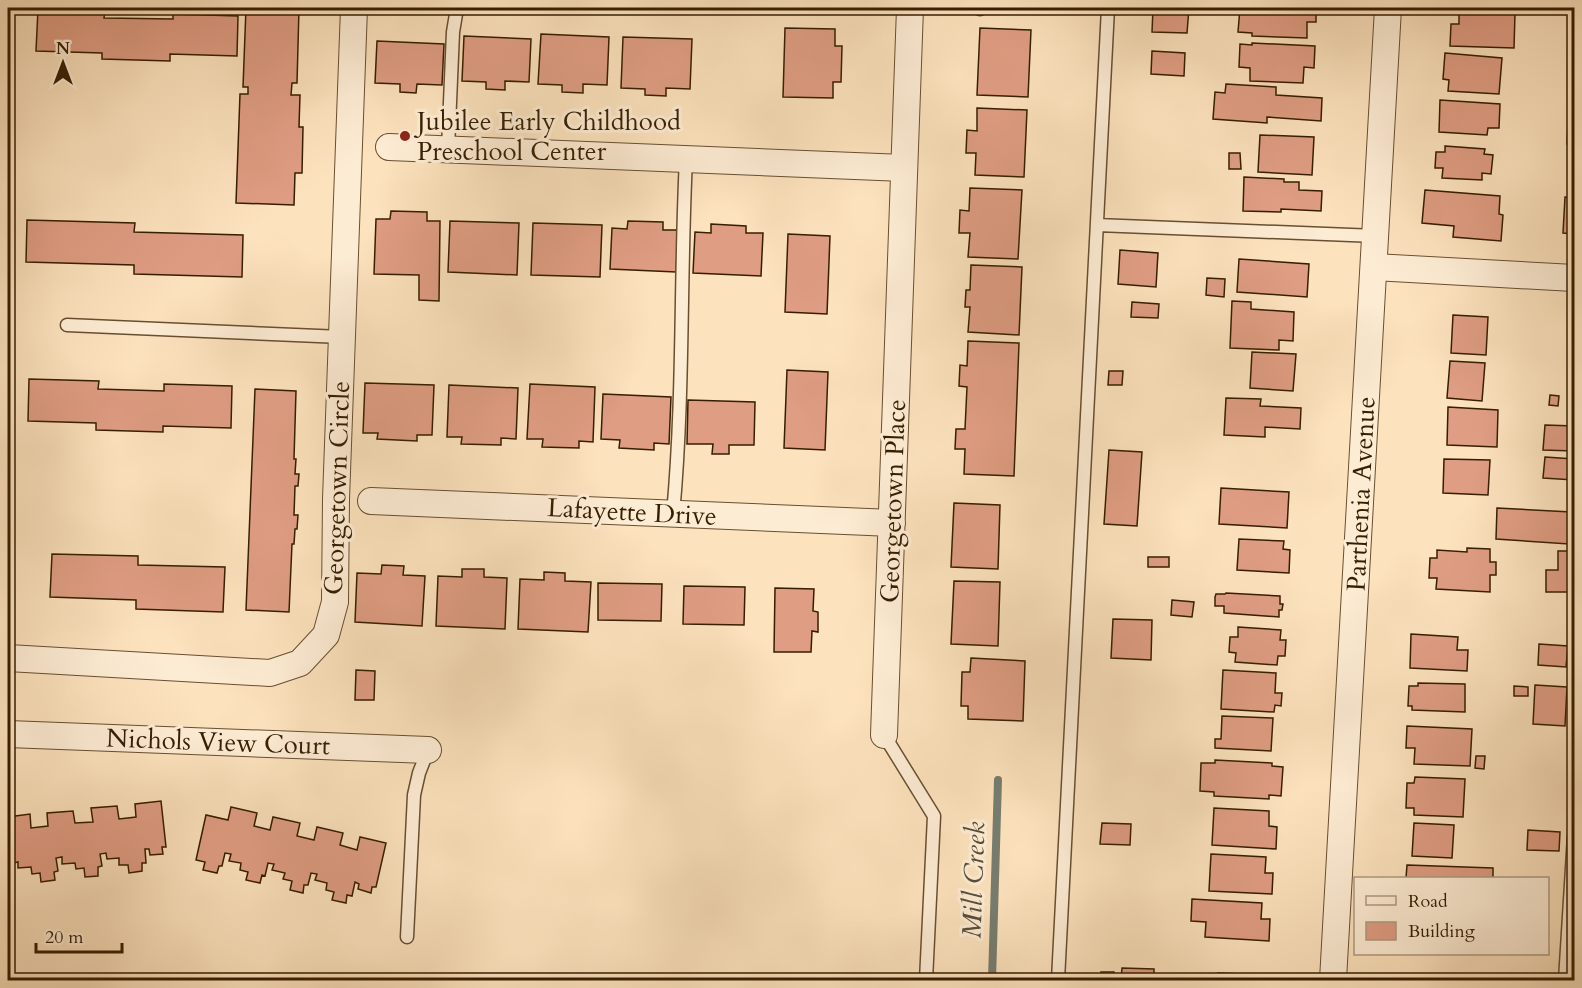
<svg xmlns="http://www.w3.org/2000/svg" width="1582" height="988" viewBox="0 0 1582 988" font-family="Cardo,serif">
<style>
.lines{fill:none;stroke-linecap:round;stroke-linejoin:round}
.stream{stroke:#767d6f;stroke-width:8}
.building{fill:#df9d83;stroke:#361e01;stroke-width:1.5}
.lane-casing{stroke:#684f30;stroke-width:15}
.street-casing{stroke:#684f30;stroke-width:28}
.lane{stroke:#fdecd4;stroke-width:12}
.street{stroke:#fdecd4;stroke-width:26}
.poi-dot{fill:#8f2418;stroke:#fdecd4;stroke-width:2}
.labels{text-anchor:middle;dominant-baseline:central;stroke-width:6;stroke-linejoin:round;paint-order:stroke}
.poi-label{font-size:26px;fill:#361e01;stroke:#fdecd4;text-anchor:start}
.street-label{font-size:26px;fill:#361e01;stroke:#fdecd4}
.water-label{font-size:27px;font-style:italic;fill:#564d38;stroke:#fdecd4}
</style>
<rect width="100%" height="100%" fill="#fce2bd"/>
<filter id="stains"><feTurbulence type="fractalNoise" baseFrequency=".00333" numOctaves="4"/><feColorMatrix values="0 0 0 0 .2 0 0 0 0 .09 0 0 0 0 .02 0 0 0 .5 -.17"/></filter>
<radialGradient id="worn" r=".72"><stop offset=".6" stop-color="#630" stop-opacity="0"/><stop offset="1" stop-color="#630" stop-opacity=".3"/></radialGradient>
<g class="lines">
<path class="stream" d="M992,980L998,780"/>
</g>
<path class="building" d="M246,8H299L297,83H292L291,95H300L299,127H303L302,173H295L294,205L236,203L240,94H248V87H243Z
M1029,8H1075V14L1028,12Z
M1153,8H1189L1187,33L1152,32Z
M1240,8H1316V22H1307V38L1252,36V33L1238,32Z
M38,9L105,10L104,18L173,19V14L238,16L237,56L170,54V61L102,59V53L36,51Z
M1459,12L1515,13L1514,48L1450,46L1451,24H1459Z
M785,28L835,29V46H842L841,82H833V98L783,97Z
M980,28L1031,30L1028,97L977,95Z
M541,34L609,37L607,85L583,84V93L562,92V85L538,84Z
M464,36L531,39L529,82L505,81V90L486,89V82L462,81Z
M623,37L692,39L690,89L666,88V96L645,95V89L621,88Z
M377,41L444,44L442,85L417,84L416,93L400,92V84L375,83Z
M1252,43L1315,46L1314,68L1304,67L1303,83L1250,81V68L1239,67L1240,44L1252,45Z
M1152,51L1185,53L1184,76L1151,74Z
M1445,53L1502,58L1499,94L1448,91L1449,80L1443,79Z
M1570,74H1574V100L1568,99Z
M1226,84L1276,87V95L1322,98L1321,121L1267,117V123L1213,119L1215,92L1225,93Z
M1440,100L1500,104L1499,128H1488L1487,135L1439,132Z
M977,108L1027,110L1024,177L975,175L976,153H966L967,130L977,131Z
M1568,121H1574V144H1567Z
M1260,135L1314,137L1312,175L1258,172Z
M1445,146L1485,149L1484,154L1493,155L1491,174L1482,173V180L1442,178L1443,168H1435L1436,152H1445Z
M1229,153H1240L1241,169H1229Z
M1244,177L1284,179V182H1299V190L1322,191L1321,211L1281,209V212L1243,211Z
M970,188L1022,190L1018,259L968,257L970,233H959L960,210L969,211Z
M1425,190L1500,196L1499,214L1503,215L1501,241L1453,237L1454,226L1422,223Z
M1565,197L1574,198V234L1563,233Z
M391,211L427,212V221H440L439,301L419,300V275L374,274L376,219H390Z
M27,220L135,223L134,232L243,235L242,277L134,274V265L26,262Z
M450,221L519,223L517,275L448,272Z
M628,221L663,222V230H678L676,272L610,269L612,228L627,229Z
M533,223L602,225L600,277L531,275Z
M711,224L746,226V233H763L761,276L693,273L695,232L711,233Z
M788,234L830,236L827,314L785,312Z
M1120,250L1158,253L1156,287L1118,284Z
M1239,259L1309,264L1307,297L1237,292Z
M971,265L1022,267L1019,335L968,332L970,307H965L966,290H970Z
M1207,278L1225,279L1224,297L1206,295Z
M1232,301L1251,302V309L1294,312L1293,341L1279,340V350L1230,348Z
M1132,302L1159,304L1158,318L1131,317Z
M1453,315L1488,317L1486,355L1451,353Z
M968,341L1019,343L1014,476L964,474L965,449H955L956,429H965L967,387L959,386L960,365L967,366Z
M1252,352L1296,354L1293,391L1250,388Z
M1450,361L1485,363L1482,401L1447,398Z
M787,370L828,372L825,450L784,448Z
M1109,371H1123L1122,385H1108Z
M29,379L99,381L98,389L164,391V384L232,386L231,428L163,426V432L96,430V423L28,421Z
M365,383L434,385L432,435H417V441L377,439L378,433H363Z
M530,384L595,387L593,442L579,441V448L542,447L543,439H527Z
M449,385L518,388L516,439L501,438V445L461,444L462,437H447Z
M255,389L296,391L294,459H296L295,474H299L298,486H295L294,515H298L297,529H295L294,544H292L289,612L246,610Z
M603,394L671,397L669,444L654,443V450L619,448L620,440L601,439Z
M1550,395L1559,396L1558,406L1549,405Z
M1226,398L1261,399L1260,406L1301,408L1300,429L1265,427V437L1224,435Z
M688,400L755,402L754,445H729V454H712L713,444H687Z
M1448,407L1498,410L1497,447L1447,445Z
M1545,425L1574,426V451L1543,450Z
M1109,450L1142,452L1137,526L1104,524Z
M1545,457L1574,459V480L1543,478Z
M1444,459L1490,460L1488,495L1443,493Z
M1221,488L1289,492L1287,528L1219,524Z
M954,503L1000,505L998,569L951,567Z
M1497,508L1571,512L1569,544L1496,539Z
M1239,539L1284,541L1283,549L1290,550L1289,573L1237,570Z
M1467,548L1490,549V562H1496V575H1490V592L1436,589L1437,578H1429L1430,558H1437V550L1467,552Z
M1558,551H1574V592H1546V570H1558Z
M52,554L138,556V565L225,567L223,612L136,609V600L50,597Z
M1148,557H1169V567H1148Z
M382,565L404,566L403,575L425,576L422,626L355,622L357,573L381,574Z
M462,569H484V577L507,578L505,629L436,626L438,576L462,577Z
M544,572L565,573V581L591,582L588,632L518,629L520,579L544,580Z
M954,581L1000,582L998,646L951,644Z
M598,583L662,584L661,621L598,620Z
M684,586L745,587L744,625L683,624Z
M775,588L814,589L813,611L818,612V632L812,631L811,652H774Z
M1226,593L1280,596V604H1283L1282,610H1279V617L1224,613V606H1215V597L1216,594H1225Z
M1172,600L1194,602L1192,617L1171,615Z
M1113,619L1152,620L1151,660L1111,658Z
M1238,627L1281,630L1280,640H1286L1285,656H1278L1277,665L1235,662L1236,653L1229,652L1230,637H1238Z
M1411,634L1458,637L1457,650H1468L1467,671L1410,668Z
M1539,644L1568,646L1566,667L1538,665Z
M971,658L1025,661L1023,721L968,719V706H961L962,672H970Z
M356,670L375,671L374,700H355Z
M1223,670L1276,673L1275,693H1282L1281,706L1275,705L1274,712L1221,709Z
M1418,683L1465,684V712L1412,710V706H1408L1409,686H1418Z
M1535,685L1567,687L1565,726L1533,724Z
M1514,686L1528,687V696H1514Z
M1222,716L1273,718L1271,751L1215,748V739H1221Z
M1407,726L1472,729L1470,766L1414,764L1415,748H1406Z
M1476,756H1485L1484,769L1475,768Z
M1215,760L1272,763V766L1283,767L1281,796L1269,795V799L1214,796V792L1200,791L1201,763H1215Z
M1415,777L1465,779L1463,817L1414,815V808H1406L1407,783H1414Z
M161,801L166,847H162L163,854L150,855L149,849H145L146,863H142V871L129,873L128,865H119V858L107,859L106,853L100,854L102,866L98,867V876L85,877L84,868L76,869L75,863L62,864V857L56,858L58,871L54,872L55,880L41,882L40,873L32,874L31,867L18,868V862L13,863L14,877H10L11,885H8V817L30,814L31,828L48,826L47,813L73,811L75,823L93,822L91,808L117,806L119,819L136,817L135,804Z
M231,807L257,813L254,826L270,830L273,817L300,823L297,836L314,840L317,827L343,833L340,845L357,850L360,837L386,843L376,887H372L371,893L358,889L359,884L355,882L352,896L347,895L346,903L332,900L334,892L326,890L327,883L315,880L317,874L311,873L308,885H304L303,893L290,890L292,881L283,879L285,873L272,870L274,864L268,863L265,876L262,875L260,883L246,880L248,872L240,870L241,863L229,861L231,854L225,853L222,866H219L217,873L203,870L205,862L196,860L206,815L228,820Z
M1214,808L1269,811V826L1277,827L1276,849L1212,845Z
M1102,823L1131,824L1130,845L1100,844Z
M1414,823L1454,825L1452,858L1412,856Z
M1528,830L1560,832L1559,851L1527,850Z
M1211,854L1266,857L1265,873H1273L1272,894L1209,891Z
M1407,865L1493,868V878H1406Z
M1192,899L1262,903L1261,919H1270L1269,941L1205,937L1206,922L1191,921Z
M1122,968L1154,969V980H1121Z
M1101,972H1114L1115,980H1101Z
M1218,973L1267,975V980H1185L1186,974L1218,976Z"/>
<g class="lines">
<defs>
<path id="lane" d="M980,9V8
M448,149L453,32L457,8
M1097,225L1376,236
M67,325L342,337
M673,514C684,396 680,277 686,159
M884,735L934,816L926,980
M407,937L414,795L419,773L428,750
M1058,980L1108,8
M1565,980L1574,836"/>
<path id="street" d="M389,147L904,168
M1374,267L1574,278
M371,501L892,523
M8,658L270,673L300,663L326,635L335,602L336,499L354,8
M8,734L428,750
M884,735L910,8
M1333,980L1388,8"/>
</defs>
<use href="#lane" class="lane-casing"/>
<use href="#street" class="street-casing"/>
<use href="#lane" class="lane"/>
<use href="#street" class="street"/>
</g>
<circle class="poi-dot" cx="405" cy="136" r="6"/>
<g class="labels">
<g class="poi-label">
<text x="417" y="121">Jubilee Early Childhood<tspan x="417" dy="30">Preschool Center</tspan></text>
</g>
<g class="street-label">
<text transform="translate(337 488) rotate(-88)">Georgetown Circle</text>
<text transform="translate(1361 494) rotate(-87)">Parthenia Avenue</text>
<text transform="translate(893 501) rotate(-88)">Georgetown Place</text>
<text transform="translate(632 512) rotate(3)">Lafayette Drive</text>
<text transform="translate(218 742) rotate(2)">Nichols View Court</text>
</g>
<g class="water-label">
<text transform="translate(974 880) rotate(-88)">Mill Creek</text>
</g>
</g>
<rect width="1582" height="988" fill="none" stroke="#fce2bd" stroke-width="30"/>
<rect x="9" y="9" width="1564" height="970" fill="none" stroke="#361e01" stroke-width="3"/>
<rect x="15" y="15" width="1552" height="958" fill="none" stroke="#361e01" stroke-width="1.5"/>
<rect x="1354" y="877" width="195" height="78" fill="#fdecd4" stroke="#ad9a80" stroke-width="1.5"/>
<rect x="1366" y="896" width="30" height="9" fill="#fdecd4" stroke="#ad9a80" stroke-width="1.5"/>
<text x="1408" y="907" font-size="18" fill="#361e01">Road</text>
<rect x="1366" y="922" width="30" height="18" fill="#df9d83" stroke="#ad9a80" stroke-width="1.5"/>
<text x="1408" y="937" font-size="18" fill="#361e01">Building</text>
<g transform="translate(63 63)" stroke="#fdecd4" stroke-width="4.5" paint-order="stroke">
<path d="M0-4.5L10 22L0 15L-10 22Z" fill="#361e01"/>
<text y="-9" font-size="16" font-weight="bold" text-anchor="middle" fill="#361e01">N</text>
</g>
<path d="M36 943v9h86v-9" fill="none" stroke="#361e01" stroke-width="3"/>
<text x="45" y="943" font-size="18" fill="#361e01" stroke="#fdecd4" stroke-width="4.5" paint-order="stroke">20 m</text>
<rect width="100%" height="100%" filter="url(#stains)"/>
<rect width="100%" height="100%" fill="url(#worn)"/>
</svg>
